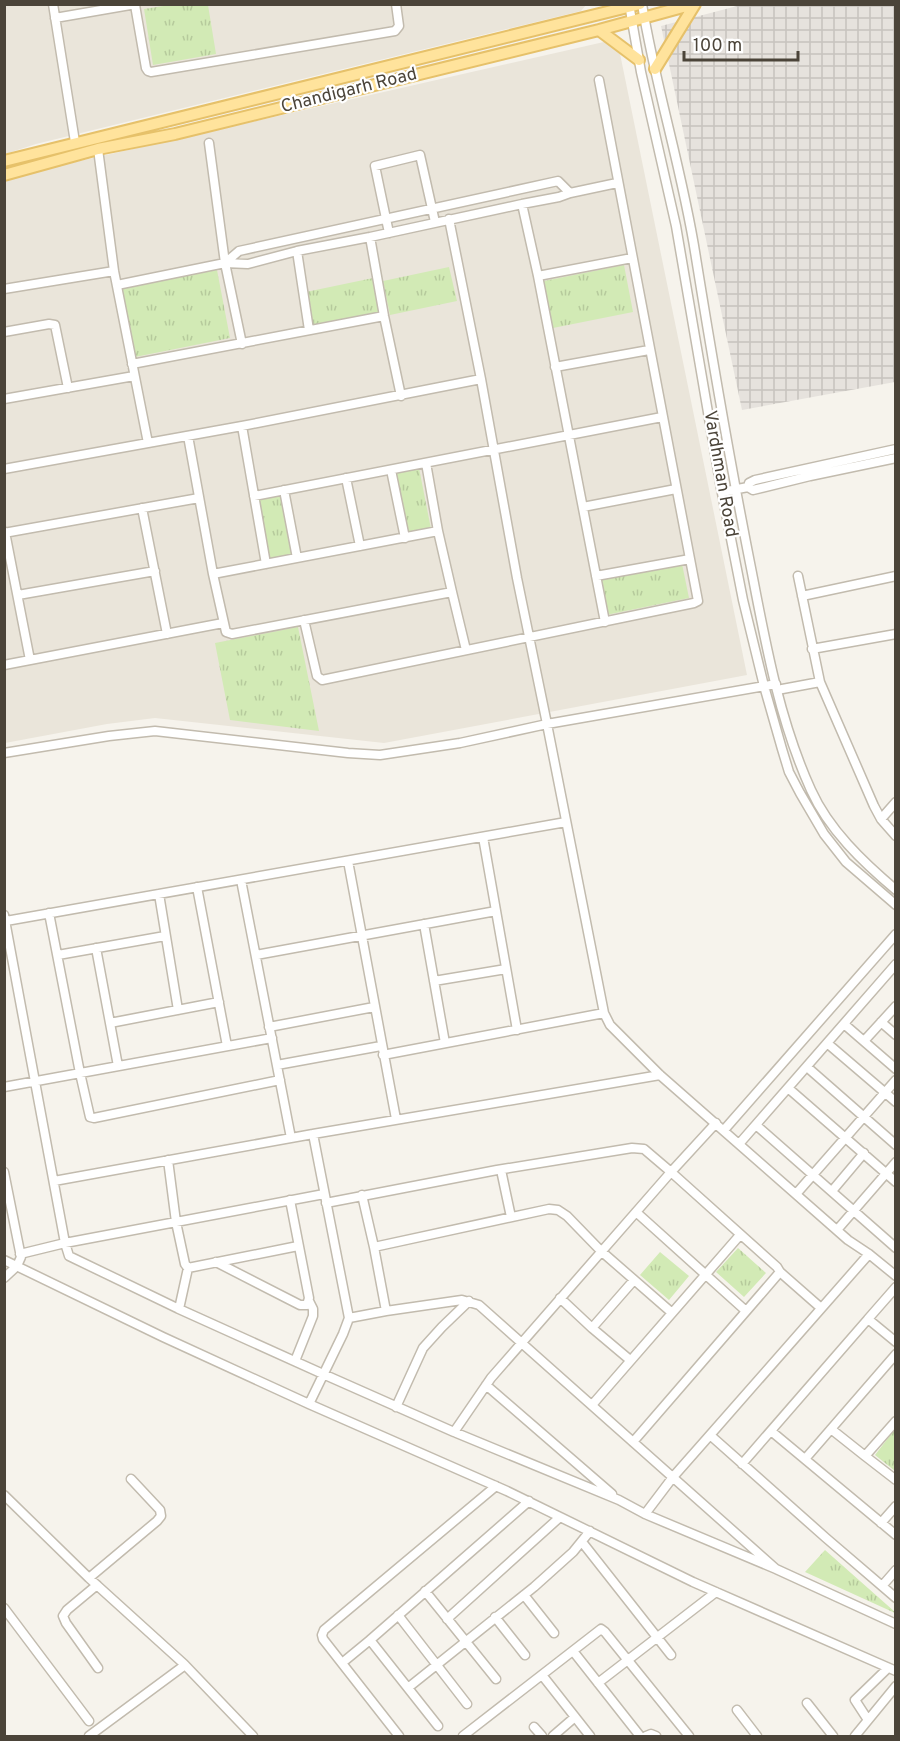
<svg xmlns="http://www.w3.org/2000/svg" width="900" height="1741" viewBox="0 0 900 1741" font-family="Overpass,sans-serif">
<style>
.residential{fill:#eae5da}
.industrial{fill:url(#industrial-grid)}
.park{fill:url(#park-tufts)}
.lines{fill:none;stroke-linecap:round;stroke-linejoin:round}
.minor-casing{stroke:#c2bbae;stroke-width:11}
.major-casing{stroke:#e6c16a;stroke-width:14}
.minor{stroke:#fff;stroke-width:8}
.major{stroke:#ffe39c;stroke-width:10}
.labels{text-anchor:middle;dominant-baseline:central;stroke-width:4.5;stroke-linejoin:round;paint-order:stroke}
.street-label{font-size:18px;fill:#4b4439;stroke:#fff}
</style>
<defs>
<pattern id="industrial-grid" width="8" height="8" patternUnits="userSpaceOnUse" patternTransform="scale(1.5)"><rect width="8" height="8" fill="#e6e2dd"/><path d="M0 4h8M4 0v8" fill="none" stroke="#c7c3be"/></pattern>
<pattern id="park-tufts" width="24" height="20" patternUnits="userSpaceOnUse" patternTransform="scale(1.5)"><rect width="24" height="20" fill="#d2eab5"/><path d="M3 7l-1-3M5 7V3M7 7l1-3M15 17l-1-3M17 17v-4M19 17l1-3" fill="none" stroke="#b6ca9c"/></pattern>
</defs>
<rect width="100%" height="100%" fill="#f6f3ec"/>
<path class="residential" d="M5,5H586L581,11L36,144L5,154Z
M617,39L747,675L384,743L155,718L107,724L5,743V182L27,173Z"/>
<path class="industrial" d="M741,5H895V382L742,410L661,26Z"/>
<path class="park" d="M170,5H208L216,54L153,65L144,9Z
M624,265L633,312L548,329L539,282Z
M449,267L457,301L390,315L383,281Z
M217,270L230,338L135,357L122,288Z
M373,278L380,312L313,327L306,292Z
M419,468L431,529L408,534L396,472Z
M281,495L293,555L270,559L258,499Z
M681,559L689,598L606,615L598,576Z
M298,627L319,731L230,720L215,643Z
M738,1248L766,1273L744,1297L716,1272Z
M660,1252L689,1276L669,1300L640,1275Z
M895,1429V1471L875,1455Z
M825,1550L895,1612V1613L805,1572Z"/>
<g class="lines">
<defs>
<path id="minor" d="M53,4L75,142
M629,4L641,72L676,226L721,488L743,600L764,686L782,749L789,772L800,793L824,834L846,862L896,905
M642,4C656,90 683,172 696,258C713,363 731,468 752,573C766,646 780,722 811,790C829,830 863,862 896,890
M135,5L146,68L148,71L151,72L395,31L399,26L396,4
M55,18L136,4
M209,143L225,263L242,344
M98,149L114,271L148,443
M522,204L538,276L605,622
M449,219L481,379L517,578L547,724L604,1013L610,1025L660,1075L848,1240L869,1254L896,1276
M389,233L375,166L420,155L435,222
M370,237L384,316L401,396
M297,251L309,330
M225,263L239,251L558,181L570,193
M538,276L632,258
M117,285L225,263L248,264L297,251L370,237L522,204L559,197L570,193L617,183
M4,289L114,271
M4,332L49,324L55,325L68,388
M132,364L384,316
M555,367L649,350
M4,399L134,376
M242,426L266,564
M188,436L213,574L226,632L232,634L452,592L466,650
M426,463L438,531L452,592
M4,469L242,426L481,379
M391,470L405,538
M346,478L360,546
M748,487L749,483L755,480L896,449
M284,490L297,558
M722,492L748,487L753,490L810,476L896,458
M254,496L662,417
M583,507L676,489
M142,508L167,634
M5,532L30,660
M4,533L199,498
M213,574L438,531
M596,576L690,559
M798,576L820,682L874,806L881,819L896,836
M18,595L155,571
M802,596L896,576
M304,620L317,676L322,680L694,603L698,601L599,80
M812,649L896,634
M4,665L223,623
M777,690L820,682
M4,753L109,736L155,731L348,753L380,755L460,743L547,724L776,684
M881,819L896,802
M483,837L517,1030
M348,861L396,1119
M241,880L291,1138
M197,887L227,1046
M159,894L178,1010
M49,913L80,1073L90,1117L94,1118L280,1080
M4,915L65,1243L69,1256L179,1309L323,1374L454,1432L619,1500L645,1514L776,1569
M6,921L566,822
M424,924L445,1043
M96,948L118,1066
M58,955L165,936
M256,955L496,911
M434,981L506,969
M881,1022L896,1035
M110,1023L219,1002
M844,1024L896,1069
M269,1027L374,1007
M864,1041L896,1006
M827,1043L896,1102
M383,1055L604,1013
M277,1065L381,1046
M807,1067L896,1145
M4,1087L272,1038
M788,1088L896,1182
M756,1125L896,1248
M724,1130L896,934
M739,1144L896,964
M168,1160L176,1222L185,1264L188,1268L298,1246
M501,1170L511,1217
M4,1172L21,1257L17,1266L4,1278
M54,1181L313,1134L660,1075
M832,1191L864,1153
M796,1194L896,1080
M362,1195L374,1247
M326,1203L497,1170L632,1148L644,1149L671,1172L716,1123
M636,1212L746,1311
M837,1230L896,1162
M20,1254L65,1243L324,1194
M869,1254L710,1435L826,1538L896,1598
M4,1260L163,1337L309,1404L507,1491L693,1582L896,1671
M216,1262L300,1305H307L309,1298L290,1200
M780,1272L821,1308
M560,1298L592,1328
M179,1309L188,1268
M386,1311L374,1247L549,1209L558,1210L567,1216L601,1251L671,1312
M349,1318L386,1311L462,1300L479,1305L776,1569L896,1624
M868,1319L896,1287
M630,1360L592,1328L634,1280
M295,1361L313,1316V1309L309,1301
M486,1385L612,1494
M309,1404L343,1334L349,1318L313,1134
M592,1405L740,1235
M396,1407L423,1348L442,1327L469,1301
M896,1421L865,1456L896,1480
M831,1429L865,1456
M771,1431L896,1535
M454,1432L491,1378L671,1172L777,1267L780,1272L633,1442
M805,1459L896,1354
M742,1464L868,1319L896,1342
M4,1495L89,1578L184,1664L253,1736
M645,1514L673,1477L710,1435
M881,1523L896,1506
M582,1542L671,1655
M89,1578L157,1521L161,1516L160,1510L131,1479
M97,1585L67,1610L63,1616L66,1623L98,1668
M882,1586L896,1570
M425,1591L496,1679
M524,1595L554,1633
M4,1608L89,1721
M398,1615L467,1704
M495,1617L525,1655
M447,1619L560,1517
M573,1651L640,1736
M342,1663L370,1640
M542,1675L590,1736
M598,1683L716,1592
M409,1687L534,1587L573,1552L590,1531
M807,1703L833,1736
M737,1710L757,1736
M868,1720L855,1700L888,1668
M438,1726L370,1640L529,1501
M534,1727L542,1736
M89,1736L185,1665
M399,1736L323,1639L322,1635L324,1630L496,1486
M463,1736L601,1629L605,1632L689,1736
M553,1736L575,1717
M646,1736L651,1734L656,1736
M855,1736L896,1686"/>
<path id="major" d="M599,30L639,60
M655,69L695,4
M4,161L640,4
M4,175L98,149L175,134L599,30L694,4"/>
</defs>
<use href="#minor" class="minor-casing"/>
<use href="#major" class="major-casing"/>
<use href="#minor" class="minor"/>
<use href="#major" class="major"/>
</g>
<g class="labels">
<g class="street-label">
<text transform="translate(349 91) rotate(-14)">Chandigarh Road</text>
<text transform="translate(720 474) rotate(80)">Vardhman Road</text>
</g>
</g>
<rect width="900" height="1741" fill="none" stroke="#4b4439" stroke-width="12"/>
<path d="M684 51v9h114v-9" fill="none" stroke="#4b4439" stroke-width="3"/>
<text x="693" y="51" font-size="18" fill="#4b4439" stroke="#ffffff" stroke-width="4.5" paint-order="stroke">100 m</text>
</svg>
